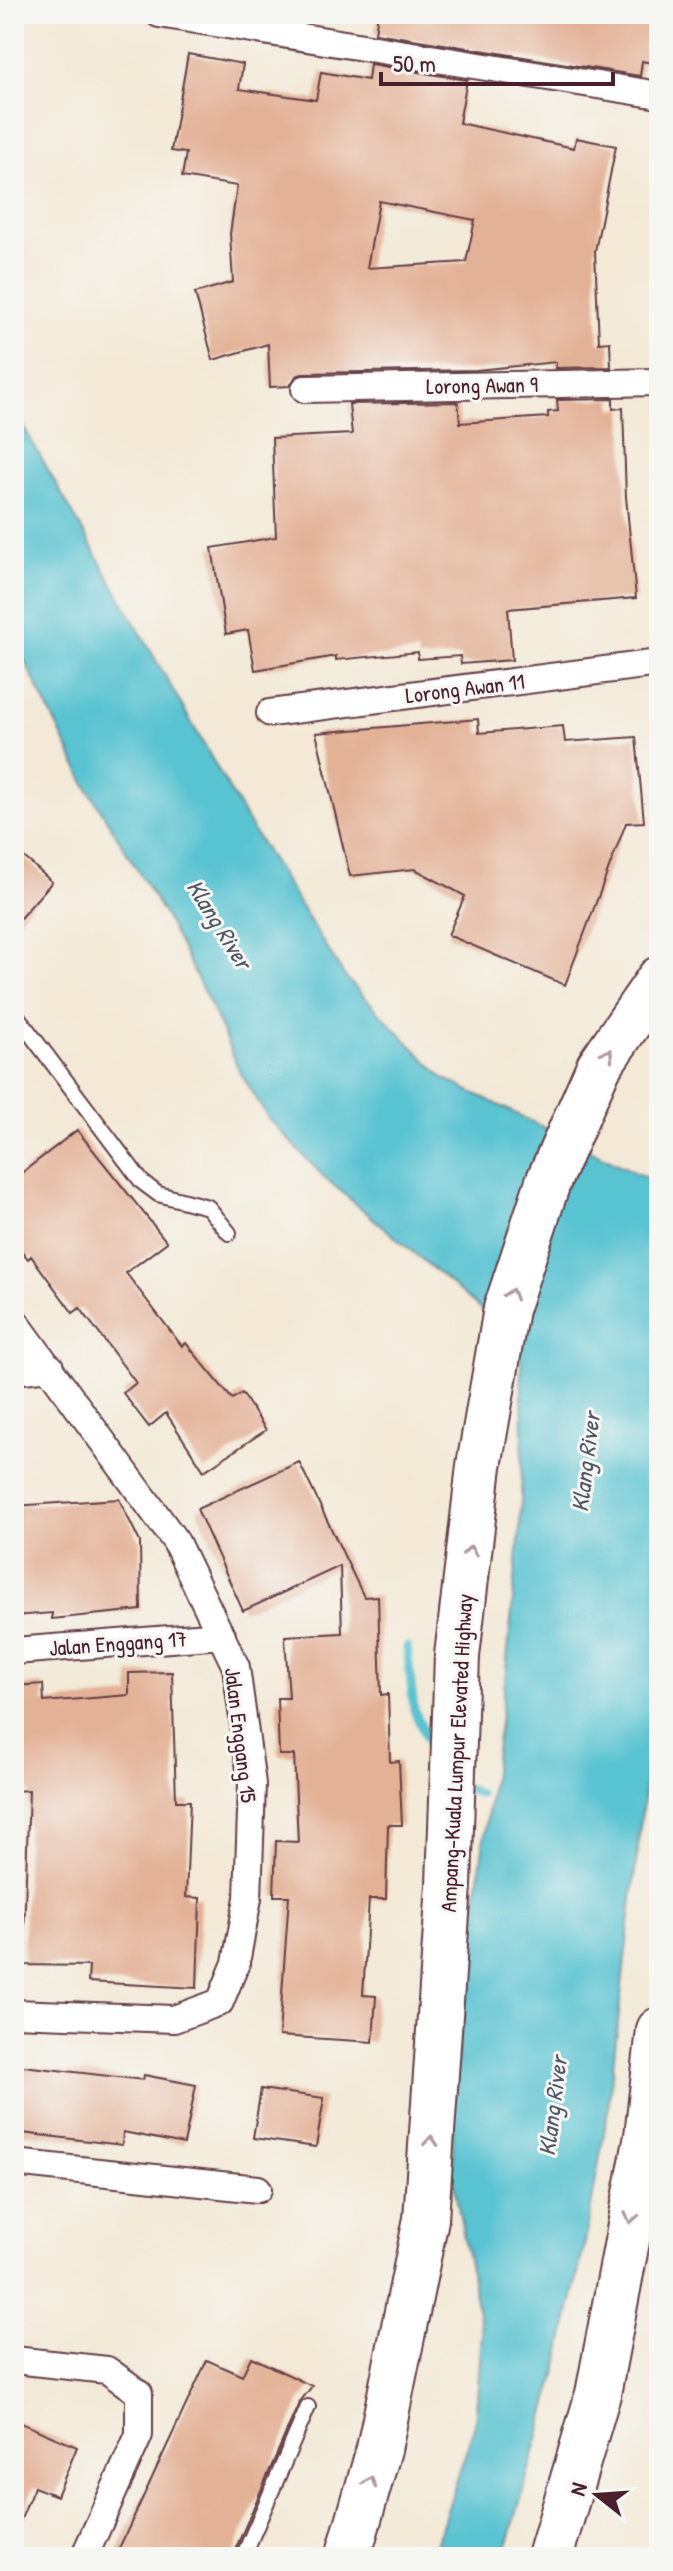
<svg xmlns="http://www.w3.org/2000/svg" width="673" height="2571" viewBox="0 0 673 2571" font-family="'Patrick Hand',sans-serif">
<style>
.water{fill:#58c3d1;stroke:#51717e;stroke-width:2}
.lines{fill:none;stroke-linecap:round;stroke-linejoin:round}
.stream{stroke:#58c3d1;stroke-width:9}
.building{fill:#e3b195;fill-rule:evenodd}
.lane-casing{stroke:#633d45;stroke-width:18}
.street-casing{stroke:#633d45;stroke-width:30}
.highway-casing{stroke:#633d45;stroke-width:48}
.lane{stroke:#fff;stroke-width:14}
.street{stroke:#fff;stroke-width:26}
.highway{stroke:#fff;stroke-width:44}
.oneway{stroke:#ae9aa0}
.labels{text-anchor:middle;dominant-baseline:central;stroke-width:6;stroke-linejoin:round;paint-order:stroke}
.street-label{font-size:22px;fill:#4a1f2b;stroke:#f6f6f2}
.water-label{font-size:24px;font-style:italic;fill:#4f5865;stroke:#f6f6f2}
</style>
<rect width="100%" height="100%" fill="#f6f6f2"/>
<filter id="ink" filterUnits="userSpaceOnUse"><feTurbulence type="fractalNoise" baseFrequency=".0125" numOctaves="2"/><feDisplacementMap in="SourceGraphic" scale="16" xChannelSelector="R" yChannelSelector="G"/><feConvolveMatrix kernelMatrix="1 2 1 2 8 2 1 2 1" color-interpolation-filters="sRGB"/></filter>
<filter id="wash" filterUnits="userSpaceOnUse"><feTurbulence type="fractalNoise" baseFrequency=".006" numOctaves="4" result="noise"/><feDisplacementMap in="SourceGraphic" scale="32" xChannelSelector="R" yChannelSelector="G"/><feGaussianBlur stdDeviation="1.8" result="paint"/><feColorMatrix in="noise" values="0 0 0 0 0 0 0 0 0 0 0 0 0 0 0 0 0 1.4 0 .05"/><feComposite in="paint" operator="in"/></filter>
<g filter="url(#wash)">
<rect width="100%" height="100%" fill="#f3e9d6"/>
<path class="water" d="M14,410L249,824L345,977L443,1078L659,1184V1629L652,1722L608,2110L585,2242L555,2379L504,2557H432L475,2424L482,2333L453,2179V2107L464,1987L503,1700L520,1530L523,1432L521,1358L495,1321L325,1178L268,1118L240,1072L211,1006L164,914L87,787L14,639Z"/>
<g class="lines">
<path class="stream" d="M407,1647L414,1710L437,1762
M463,1787L479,1794"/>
</g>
<g id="blocks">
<path class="building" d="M378,14H659V49L656,64L642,61L640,76L375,33Z
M188,54L243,64L239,89L316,100L321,72L368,80L370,64L467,80L459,123L574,148L576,138L616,146L595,251L599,343L610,342L611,367L556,368V362L476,370L305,373L296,376L290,386L270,387L268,344L213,360L195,293L233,282L230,234L237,186L182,177L186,153L171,151ZM379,201L475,220L466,262L367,268Z
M613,399V409L623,408L626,497L636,598L508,609L512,660L461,664L460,656L418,659V652L336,660V656L255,670L248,630L226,634L212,548L276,537L272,438L352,434L349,404L458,402L460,423L548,417V412L558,411L557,400Z
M478,719L479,733L563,726L565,742L636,737L644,822L626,823L565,985L448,935L465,896L415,869L350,876L316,733Z
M14,848L52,882L14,925Z
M77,1130L167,1242L126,1273L182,1346L186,1343L232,1399L242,1393L266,1430L204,1471L166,1413L149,1427L123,1393L136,1383L80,1308L73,1313L31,1256L28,1259L14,1241V1179Z
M299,1462L364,1597L378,1596L381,1695L388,1694L390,1762L399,1761L402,1825H388L386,1899H369L363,1995L376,1996L373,2042L279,2036L289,1896H274L276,1841L298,1842L294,1755H279L277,1698H289L285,1636L342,1633L340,1566L243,1611L197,1509Z
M119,1499L140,1542L141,1610L52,1619V1613L14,1616V1506Z
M172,1672L176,1801H190L186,1897L200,1898L197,1988L88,1982L89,1966L23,1965L29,1790L14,1791V1686L43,1684L44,1702L129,1695V1673Z
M14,2065L143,2080L144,2075L196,2085L184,2144L123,2132L122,2145L14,2132Z
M261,2089L324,2098L316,2147L253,2138Z
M251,2357L312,2386L299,2403L232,2557H115L207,2360L242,2376Z
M14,2420L77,2447L57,2496L34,2487L15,2534Z"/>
</g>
</g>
<g filter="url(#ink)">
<use href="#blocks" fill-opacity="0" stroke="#633d45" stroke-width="2"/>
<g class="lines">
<defs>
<path id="lane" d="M14,1012L142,1182L158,1194L208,1207L229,1233
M243,2557L308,2407"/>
<path id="street" d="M159,14L659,95
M305,389L659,382
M270,713L659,663
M14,1320L176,1542L236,1667L252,1784L248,1898L236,1963L220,2002L174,2019L14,2013
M14,1371L50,1367
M14,1651L222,1635
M14,2163L258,2189
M14,2360L107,2370L139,2393V2435L84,2557"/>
<path id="highway" d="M348,2557L379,2449L426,2219L449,1885L457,1656L479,1466L506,1309L548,1182L599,1066L659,979
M550,2557L598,2394L647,2136L659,2030"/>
</defs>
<use href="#lane" class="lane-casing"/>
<use href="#street" class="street-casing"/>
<use href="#highway" class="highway-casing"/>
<use href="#lane" class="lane"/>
<use href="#street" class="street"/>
<use href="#highway" class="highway"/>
</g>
<defs><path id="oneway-chevron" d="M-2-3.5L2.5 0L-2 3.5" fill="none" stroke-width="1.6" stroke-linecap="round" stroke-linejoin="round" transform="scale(2)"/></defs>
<g class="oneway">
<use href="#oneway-chevron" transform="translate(608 1054) rotate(-56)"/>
<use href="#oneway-chevron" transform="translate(511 1294) rotate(-72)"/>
<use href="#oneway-chevron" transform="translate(470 1551) rotate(-83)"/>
<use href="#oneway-chevron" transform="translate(431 2141) rotate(-86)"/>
<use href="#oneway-chevron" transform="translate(631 2218) rotate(101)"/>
<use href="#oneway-chevron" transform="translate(370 2482) rotate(-74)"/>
</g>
</g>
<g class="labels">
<g class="street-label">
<text transform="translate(482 385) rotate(-1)">Lorong Awan 9</text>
<text transform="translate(465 688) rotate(-7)">Lorong Awan 11</text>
<text transform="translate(118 1643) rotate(-4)">Jalan Enggang 17</text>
<text transform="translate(241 1735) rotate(83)">Jalan Enggang 15</text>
<text transform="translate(456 1753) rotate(-87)">Ampang-Kuala Lumpur Elevated Highway</text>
</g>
<g class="water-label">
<text transform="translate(220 924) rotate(58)">Klang River</text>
<text transform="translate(585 1462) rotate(-83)">Klang River</text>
<text transform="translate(552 2106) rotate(-83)">Klang River</text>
</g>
</g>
<rect width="673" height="2571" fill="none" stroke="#f6f6f2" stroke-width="48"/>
<g transform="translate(597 2495) rotate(287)" stroke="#f6f6f2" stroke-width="6" paint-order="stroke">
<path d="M0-6L14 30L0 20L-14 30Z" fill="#4a1f2b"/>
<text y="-12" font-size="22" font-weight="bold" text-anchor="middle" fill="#4a1f2b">N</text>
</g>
<path d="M381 72v12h232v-12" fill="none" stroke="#4a1f2b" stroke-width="4"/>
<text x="393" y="72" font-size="24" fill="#4a1f2b" stroke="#f6f6f2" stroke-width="6" paint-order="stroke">50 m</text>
</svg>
